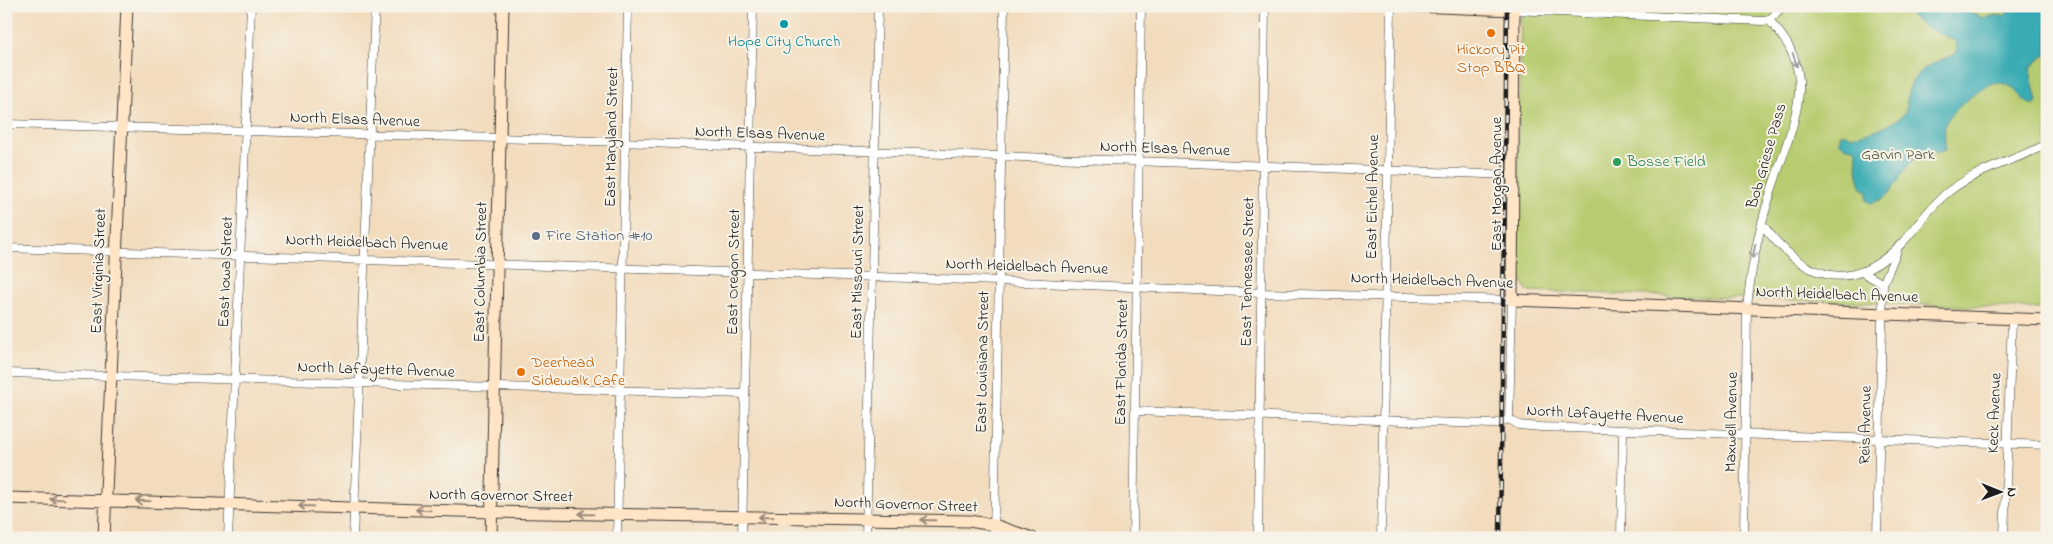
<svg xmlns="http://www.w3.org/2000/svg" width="2053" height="544" viewBox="0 0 2053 544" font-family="'Indie Flower',sans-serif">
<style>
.green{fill:#b7cc70;stroke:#6a7446}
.water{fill:#39abb4;stroke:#2a6468}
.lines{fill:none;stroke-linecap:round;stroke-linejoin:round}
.street-casing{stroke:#3c3934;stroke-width:9}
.secondary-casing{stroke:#3c3934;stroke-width:13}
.street{stroke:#fff;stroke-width:8}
.secondary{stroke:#ffe4c6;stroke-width:11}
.rail-casing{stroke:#1c1c1c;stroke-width:4.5}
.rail{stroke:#f7f3e8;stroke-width:2.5;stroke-dasharray:8;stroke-linecap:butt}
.oneway{stroke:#999}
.oneway2{stroke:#998a7a}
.culture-dot{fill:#0f9aa8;stroke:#f7f3e8;stroke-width:2}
.food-dot{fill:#e8710a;stroke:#f7f3e8;stroke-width:2}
.leisure-dot{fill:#2e9e5b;stroke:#f7f3e8;stroke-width:2}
.service-dot{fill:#5c6f8a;stroke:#f7f3e8;stroke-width:2}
.labels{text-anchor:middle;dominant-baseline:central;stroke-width:4;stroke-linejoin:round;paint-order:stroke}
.culture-label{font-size:16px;fill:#0d838f;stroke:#f7f3e8}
.food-label{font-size:16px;fill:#c56008;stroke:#f7f3e8}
.street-label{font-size:16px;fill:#1c1c1c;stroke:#f7f3e8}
.park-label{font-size:16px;fill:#525a39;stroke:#f7f3e8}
.leisure-label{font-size:16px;fill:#27864d;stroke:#f7f3e8;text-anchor:start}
.service-label{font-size:16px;fill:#4e5e75;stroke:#f7f3e8;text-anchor:start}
</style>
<rect width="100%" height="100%" fill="#f7f3e8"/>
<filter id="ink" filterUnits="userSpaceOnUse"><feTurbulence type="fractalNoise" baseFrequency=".02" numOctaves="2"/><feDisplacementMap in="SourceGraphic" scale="10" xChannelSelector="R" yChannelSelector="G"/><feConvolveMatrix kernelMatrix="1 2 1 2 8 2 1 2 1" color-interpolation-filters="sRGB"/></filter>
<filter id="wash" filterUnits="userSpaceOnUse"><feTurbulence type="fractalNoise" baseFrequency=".0096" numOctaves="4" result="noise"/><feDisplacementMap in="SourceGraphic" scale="20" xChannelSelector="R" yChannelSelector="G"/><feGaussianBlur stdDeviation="1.12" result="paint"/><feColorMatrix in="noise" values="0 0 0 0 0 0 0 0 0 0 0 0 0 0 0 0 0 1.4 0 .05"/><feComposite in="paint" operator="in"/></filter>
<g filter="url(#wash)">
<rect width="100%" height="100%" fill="#f2dcbd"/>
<path class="green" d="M1521,6H2047V309L1528,291L1516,273Z"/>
<path class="water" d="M1898,6H1949L1985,18L1995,15L2004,16L2014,6H2047V54L2033,65L2030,70L2037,102L2033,105C2020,102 2018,88 2005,84C2002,83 1997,82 1994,83C1981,87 1951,111 1946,123C1943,132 1946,141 1945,150L1939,153C1914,145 1903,176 1891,191C1886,198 1879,201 1871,203L1867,201V191L1862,189L1858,176L1856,149L1844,146L1839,142L1841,133C1846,134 1851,136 1856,135C1868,134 1899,122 1905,112C1908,105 1906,99 1908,93C1913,70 1934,62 1954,55L1957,49L1955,41L1921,25L1904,9Z"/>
</g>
<g filter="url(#ink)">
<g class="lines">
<defs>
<path id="street" d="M1513,10L1763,21L1769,20L1783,6
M6,124L565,140L1512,175
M1762,224C1802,277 1848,298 1900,245C1917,228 1929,207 1948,192C1978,169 2014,161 2047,144
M6,248L999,281L1261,293L1512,300L1509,419
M1862,272L1883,284
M6,373L745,394
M1135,411L1456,423L1495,424L1509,419
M1509,419L1519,425L1541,427L2047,445
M228,538L251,6
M353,538L375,6
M617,538L628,6
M742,538L753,6
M866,538L878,6
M994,538L1004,6
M1133,538L1141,6
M1258,538L1265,6
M1381,538L1391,6
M1621,538L1623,431
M1744,538L1747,307C1751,268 1758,232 1770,195C1779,163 1802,112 1799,80C1797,55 1785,38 1769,20
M1877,538L1883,284L1897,251
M2004,538L2012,319"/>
<path id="secondary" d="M1414,6L1513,10
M1514,6L1512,300L2047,320
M6,498L492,512L969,521L994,525L1032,538
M104,538L127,6
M491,538L503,6"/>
</defs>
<use href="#street" class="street-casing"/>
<use href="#secondary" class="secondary-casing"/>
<use href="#street" class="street"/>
<use href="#secondary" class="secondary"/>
<defs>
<path id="rail" d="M1500,538L1507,6"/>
</defs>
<use href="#rail" class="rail-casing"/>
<use href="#rail" class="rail"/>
</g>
<defs><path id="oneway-shaft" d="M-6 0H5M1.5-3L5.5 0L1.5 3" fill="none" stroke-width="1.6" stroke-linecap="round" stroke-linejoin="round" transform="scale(1.25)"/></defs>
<g class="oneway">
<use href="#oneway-shaft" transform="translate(1795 60) rotate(72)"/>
<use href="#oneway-shaft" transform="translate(1754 251) rotate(102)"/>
</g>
<g class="oneway2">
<use href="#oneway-shaft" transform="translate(57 499) rotate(-179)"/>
<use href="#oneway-shaft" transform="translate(143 501) rotate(-178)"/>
<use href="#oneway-shaft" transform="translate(306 506) rotate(-179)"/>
<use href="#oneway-shaft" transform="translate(423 510) rotate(-178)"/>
<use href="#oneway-shaft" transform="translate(586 514) rotate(-179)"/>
<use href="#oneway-shaft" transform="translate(766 517) rotate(-179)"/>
<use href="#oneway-shaft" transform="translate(928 520) rotate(-179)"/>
</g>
</g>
<circle class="culture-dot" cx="784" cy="24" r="5"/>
<g class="food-dot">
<circle cx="1491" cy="33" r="5"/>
<circle cx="521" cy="372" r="5"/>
</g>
<circle class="leisure-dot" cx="1617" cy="162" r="5"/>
<circle class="service-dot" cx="536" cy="236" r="5"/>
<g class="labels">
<g class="culture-label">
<text x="784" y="42">Hope City Church</text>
</g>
<g class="food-label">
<text x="1491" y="50">Hickory Pit<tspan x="1491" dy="18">Stop BBQ</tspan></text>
<text x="531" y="363" text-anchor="start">Deerhead<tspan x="531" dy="18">Sidewalk Cafe</tspan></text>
</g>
<g class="street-label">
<text transform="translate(355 120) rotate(2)">North Elsas Avenue</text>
<text transform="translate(760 134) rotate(2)">North Elsas Avenue</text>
<text transform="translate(612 137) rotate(-89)">East Maryland Street</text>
<text transform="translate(1165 149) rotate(2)">North Elsas Avenue</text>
<text transform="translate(1767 156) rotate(-74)">Bob Griese Pass</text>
<text transform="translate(1497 184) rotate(-90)">East Morgan Avenue</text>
<text transform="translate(1373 197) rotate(-89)">East Eichel Avenue</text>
<text transform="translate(367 243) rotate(2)">North Heidelbach Avenue</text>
<text transform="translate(1027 267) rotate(2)">North Heidelbach Avenue</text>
<text transform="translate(99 271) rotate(-88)">East Virginia Street</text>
<text transform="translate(226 272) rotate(-88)">East Iowa Street</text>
<text transform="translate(481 272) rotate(-89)">East Columbia Street</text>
<text transform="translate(734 272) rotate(-89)">East Oregon Street</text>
<text transform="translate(858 272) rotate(-89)">East Missouri Street</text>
<text transform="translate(1248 272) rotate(-89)">East Tennessee Street</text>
<text transform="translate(1432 281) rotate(2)">North Heidelbach Avenue</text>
<text transform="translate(1837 295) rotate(2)">North Heidelbach Avenue</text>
<text transform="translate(983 362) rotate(-89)">East Louisiana Street</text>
<text transform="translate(1122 362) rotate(-89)">East Florida Street</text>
<text transform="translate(376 370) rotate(2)">North Lafayette Avenue</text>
<text transform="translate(1995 413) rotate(-88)">Keck Avenue</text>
<text transform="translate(1605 415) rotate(3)">North Lafayette Avenue</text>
<text transform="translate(1732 422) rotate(-89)">Maxwell Avenue</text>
<text transform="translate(1866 425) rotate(-89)">Reis Avenue</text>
<text transform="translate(501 496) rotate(1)">North Governor Street</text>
<text transform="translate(906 505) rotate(2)">North Governor Street</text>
</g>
<g class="park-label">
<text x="1898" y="155">Garvin Park</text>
</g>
<g class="leisure-label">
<text x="1627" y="162">Bosse Field</text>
</g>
<g class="service-label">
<text x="546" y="236">Fire Station #10</text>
</g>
</g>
<rect width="2053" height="544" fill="none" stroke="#f7f3e8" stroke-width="25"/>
<g transform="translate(2000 492) rotate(91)" stroke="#f7f3e8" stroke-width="4" paint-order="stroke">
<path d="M0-4L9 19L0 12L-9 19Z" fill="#1c1c1c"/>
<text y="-8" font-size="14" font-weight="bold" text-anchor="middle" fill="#1c1c1c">N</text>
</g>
</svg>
